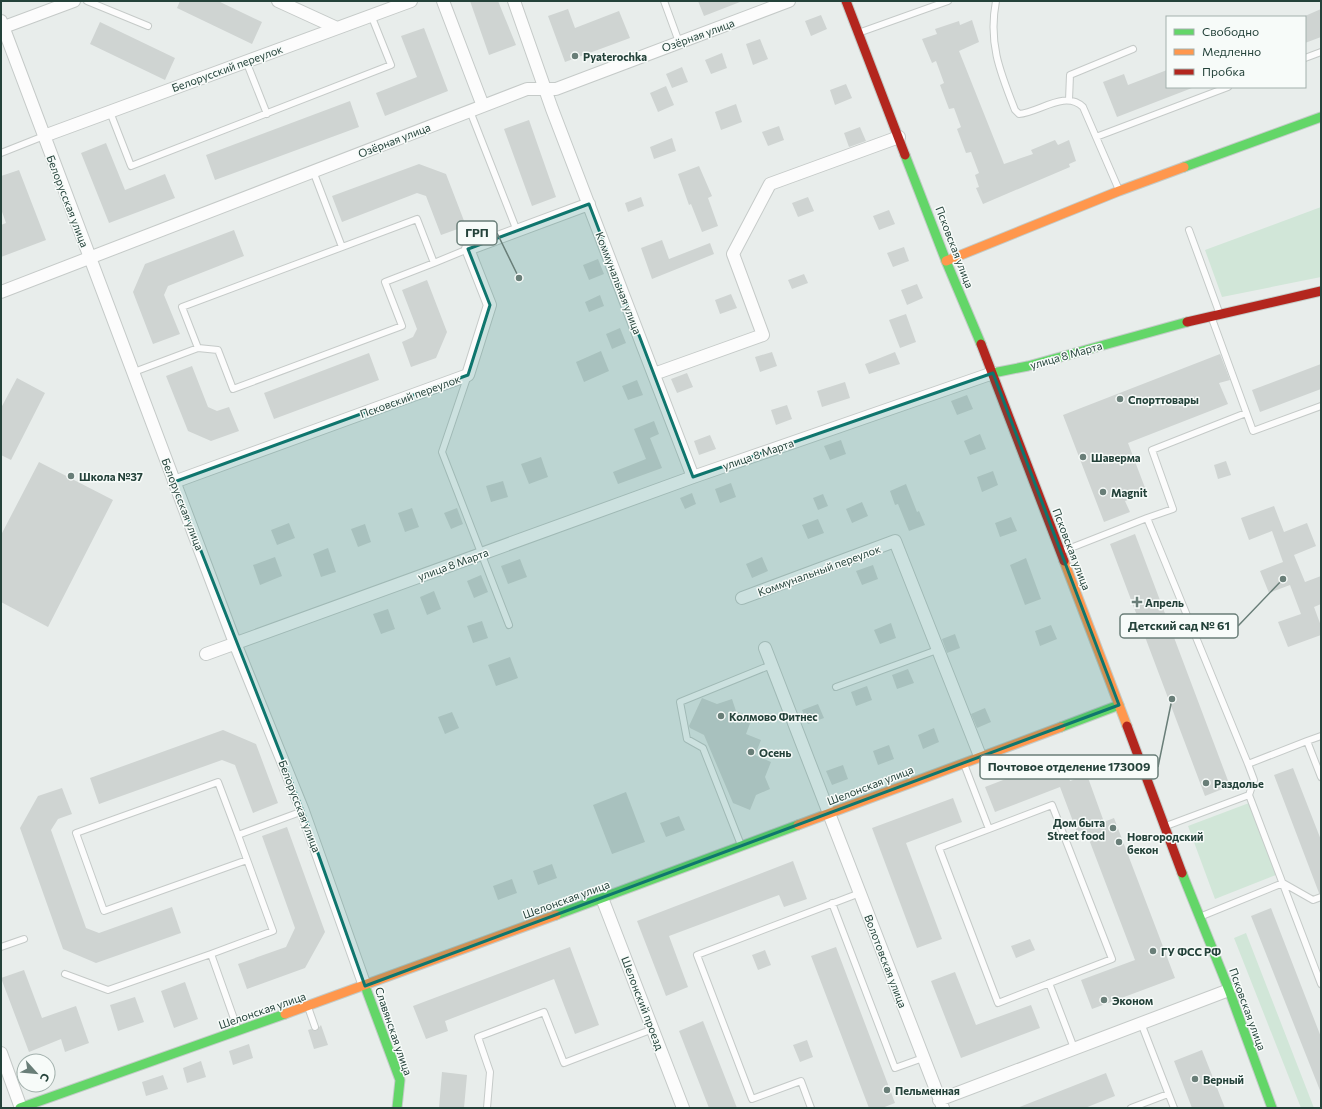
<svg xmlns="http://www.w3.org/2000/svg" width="1322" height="1109" viewBox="0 0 1322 1109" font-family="Commissioner,sans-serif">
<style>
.green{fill:#d1e6d8}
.building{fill:#cfd4d2}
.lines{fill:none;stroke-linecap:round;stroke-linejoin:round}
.lane-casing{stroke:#c5cac8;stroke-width:8}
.street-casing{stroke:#c5cac8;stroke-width:14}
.fast-casing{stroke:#c3cbc8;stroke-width:11}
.slow-casing{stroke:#c3cbc8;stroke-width:11}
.jam-casing{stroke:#c3cbc8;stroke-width:11}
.lane{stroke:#fcfcfc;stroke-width:6}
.street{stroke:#fcfcfc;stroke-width:12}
.fast{stroke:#63d668;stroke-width:9}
.slow{stroke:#ff974d;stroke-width:9}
.jam{stroke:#b3261e;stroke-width:9}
.marked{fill:#0f766e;fill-opacity:0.2;stroke:#0f766e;stroke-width:3;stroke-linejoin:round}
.poi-dot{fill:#697e78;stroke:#f7fbf9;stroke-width:1.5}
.labels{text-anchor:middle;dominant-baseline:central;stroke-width:3;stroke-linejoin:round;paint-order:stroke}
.street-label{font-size:11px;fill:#24423a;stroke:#f7fbf9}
.poi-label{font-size:11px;font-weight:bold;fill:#24423a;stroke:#f7fbf9;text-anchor:start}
.leader{fill:none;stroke:#697e78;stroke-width:1.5}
.callout-dot{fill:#697e78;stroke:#f7fbf9;stroke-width:1.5}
.callout{fill:#f7fbf9;stroke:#697e78;stroke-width:1.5}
.callout-label{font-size:12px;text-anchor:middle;font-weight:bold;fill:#24423a}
</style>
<rect width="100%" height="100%" fill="#e8edeb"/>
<path class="green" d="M1321,207V277L1222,297L1205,250Z
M1249,803L1276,875L1215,899L1188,826Z
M1246,933L1314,1108H1301L1234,938Z"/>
<path class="building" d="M180,1H218L262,22L252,44L177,8Z
M470,1H498L516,45L489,55Z
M698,1H740V2L704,16Z
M568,9L575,28L619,11L630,38L565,62L548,16Z
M1321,9V37L1305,43V16Z
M821,15L827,29L811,36L805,21Z
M972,20L979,42L959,51L1004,164L1033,154L1031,150L1055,140L1058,145L1069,140L1076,161L1069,164L1070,167L983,204L976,188L979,187L975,175L979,173L971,152L966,153L957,129L961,127L954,108L949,109L940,85L944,83L936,61L932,63L922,39L937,34L935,29L959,21L960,25Z
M100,22L175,58L165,80L90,44Z
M424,28L448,91L385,116L376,93L417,77L401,36Z
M760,39L768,59L753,65L746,44Z
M722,53L727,68L711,74L705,60Z
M682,67L688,82L672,88L666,74Z
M1167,70V87L1192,88L1117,117L1103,82L1124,74L1128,85Z
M846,84L852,98L835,105L830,90Z
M666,86L674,105L658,112L650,93Z
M350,101L359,127L215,180L206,155Z
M736,104L742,122L721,130L715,112Z
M529,120L556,197L532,206L504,129Z
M779,126L784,140L768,146L762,132Z
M860,127L866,141L849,147L844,133Z
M672,138L676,151L654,159L650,147Z
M106,143L125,190L165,174L175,198L109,223L81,153Z
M419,164L446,174L466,226L441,235L426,196L417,193L342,222L332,196Z
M699,166L712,196L708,198L718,226L702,232L691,204L689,205L678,174Z
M19,170L46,240L1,257V225L6,223L1,209V176Z
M641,197L644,206L628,212L625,203Z
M808,197L814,211L798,217L792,203Z
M889,210L895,224L879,230L873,216Z
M234,230L244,256L168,286L164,295L180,334L153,344L133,292L145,264Z
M662,240L669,259L710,243L714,254L652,279L641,248Z
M904,247L909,261L893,267L887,253Z
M598,259L604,274L589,280L583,265Z
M804,274L808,283L792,289L788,280Z
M427,280L447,332L436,358L411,367L402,342L413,337L417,329L402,290Z
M917,284L923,298L907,305L901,290Z
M731,294L737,308L720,314L715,300Z
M600,295L604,306L589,312L585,302Z
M906,314L916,342L900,348L889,320Z
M620,328L626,343L612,349L606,334Z
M601,351L609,371L584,382L576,362Z
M772,352L777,366L760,372L755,357Z
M895,352L900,364L869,374L865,364Z
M369,353L379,380L274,419L264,393Z
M1220,354L1230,380L1219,383L1228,404L1128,443L1147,493L1125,501L1130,512L1104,522L1063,415Z
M1321,364V389L1260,412L1252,390Z
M192,366L208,407L217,411L229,407L239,431L211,441L188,431L166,376Z
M687,373L693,387L677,393L671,379Z
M17,378L45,393L11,460L1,455V408Z
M637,380L643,395L628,400L622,386Z
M845,382L850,398L822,407L817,391Z
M967,395L973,409L957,415L951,401Z
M787,405L792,419L776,425L771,410Z
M654,421L659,434L650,438L662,468L618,484L613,472L646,459L634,429Z
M980,434L986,449L970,455L964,441Z
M710,435L716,449L699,455L694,441Z
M841,440L846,454L830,460L824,446Z
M541,457L548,477L529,484L521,464Z
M1226,461L1231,475L1218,479L1214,465Z
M39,462L113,500L48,627L1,602V535Z
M993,471L998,485L982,492L977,477Z
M503,481L508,497L491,502L486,486Z
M731,483L736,497L720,503L715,489Z
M906,484L917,512L919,511L925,525L909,531L898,504L895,505L890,491Z
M692,493L696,504L685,509L680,498Z
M823,494L828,506L818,510L813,498Z
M862,502L868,516L852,523L846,509Z
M1274,506L1284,532L1307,523L1316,546L1294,555L1305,582L1321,576V604L1314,607L1321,626V635L1288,647L1278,622L1301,614L1290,585L1269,593L1260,571L1283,562L1272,531L1249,540L1241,518Z
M412,508L419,527L405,532L398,513Z
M457,508L463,524L451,529L444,513Z
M1011,517L1017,531L1000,537L995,523Z
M818,519L824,533L808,539L802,525Z
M289,523L295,538L277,545L271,530Z
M365,524L371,542L358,547L351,529Z
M1135,534L1230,786L1205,796L1110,544Z
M328,548L336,572L321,577L313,554Z
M275,557L282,576L260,585L253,565Z
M762,557L768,571L752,578L746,564Z
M1026,558L1041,599L1025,605L1010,565Z
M520,559L527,577L508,584L501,566Z
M873,565L878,579L862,585L856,571Z
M481,575L488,592L474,598L467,581Z
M434,591L441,609L427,615L420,597Z
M388,609L395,629L381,634L373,614Z
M482,621L488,638L473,643L467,626Z
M891,623L896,638L880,644L874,630Z
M1051,625L1057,639L1040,646L1035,631Z
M955,634L960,648L947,653L942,639Z
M510,657L518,678L496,686L488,665Z
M908,669L914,683L897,689L892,675Z
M867,686L872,700L856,706L851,692Z
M702,698L717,704L732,699L736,711L752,718L746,734L761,740L755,755L771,762L765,777L770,789L756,795L750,810L733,803L704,735L690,728L689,726Z
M818,704L824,718L808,724L802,710Z
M985,708L991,722L977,728L971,714Z
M452,712L459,728L445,734L438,717Z
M934,728L939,742L923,749L918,735Z
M223,730L256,744L278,803L253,813L235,765L222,760L99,804L90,778Z
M889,745L894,759L878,765L873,751Z
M1055,760L1059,768L1064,767L1070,781L1087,775L1104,822L1114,818L1175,978L1092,1009L1081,980L1135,960L1085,829L1077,832L1060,787L995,812L985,787Z
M843,765L848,779L832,785L826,771Z
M1293,768L1321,840V893H1319L1274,775Z
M62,788L72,814L58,819L51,830L86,928L99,933L172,907L181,933L96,963L63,949L20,828L38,796Z
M626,792L645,842L612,854L593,805Z
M953,798L962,822L906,843L942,939L917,948L872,828Z
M679,816L685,830L666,837L660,823Z
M287,827L325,932L305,968L247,989L238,964L286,947L295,928L262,836Z
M793,861L807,899L784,907L779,895L669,936L688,987L666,996L637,921Z
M552,864L557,878L538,885L533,871Z
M512,879L517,893L498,900L493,886Z
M1271,908L1321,1037V1093L1251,916Z
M1030,939L1035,950L1016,958L1011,946Z
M570,947L599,1025L575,1034L554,979L445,1021L448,1031L426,1039L413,1006Z
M836,947L895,1103L882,1108H869L811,956Z
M765,950L771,965L758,970L752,955Z
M24,970L42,1018L76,1006L89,1043L65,1052L61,1039L29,1052L1,978Z
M955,972L976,1025L1031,1005L1040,1028L961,1058L931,981Z
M185,982L198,1019L174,1028L161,991Z
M135,997L144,1022L118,1031L110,1005Z
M703,1021L737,1108H709L679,1031Z
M321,1025L328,1045L314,1049L308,1030L311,1029L316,1031Z
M807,1040L813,1057L800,1062L793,1045Z
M249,1044L253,1058L233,1065L229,1051Z
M1202,1050L1225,1108H1192L1174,1061Z
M201,1061L206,1077L187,1083L183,1068Z
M442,1072L467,1075L464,1108H439Z
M1106,1073L1115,1096L1085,1108H1017Z
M163,1075L168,1089L146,1096L142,1082Z"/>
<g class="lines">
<defs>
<path id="lane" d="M87,1L148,26
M664,1L679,42
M996,1C988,43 1000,72 1015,110L1019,114C1040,112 1065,90 1083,107L1119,190
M861,32L948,1
M1305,58L1321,52
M246,61L267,114
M1069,100L1070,75L1133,49
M470,111L517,231
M110,112L131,166L391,65L371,15
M1096,137L1228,87
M1,153L44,136
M313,171L342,247
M1189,230L1219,312
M1211,316L1253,431L1321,406
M198,348L182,307L417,219L434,263L468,249
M134,372L198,348L218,350L233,389L402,326L385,282L434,263
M468,375L442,452L509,625
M1147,518L1173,509L1152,450L1246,413
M1063,551L1147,518L1248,764
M836,687L937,650
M1307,741L1321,736
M964,764L989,829
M1249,795L1321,984
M1052,805L1112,959L998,1003L939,848Z
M1166,826L1249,795L1254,780L1248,764L1307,741L1321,777
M238,835L218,782L76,833L104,911L247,860
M741,845L703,748L687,739L680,702L771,665
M832,903L895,1068L923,1058
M1202,916L1283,883L1313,900L1321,897
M1,947L24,939
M65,974L108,990L211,954
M1049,983L1074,1048
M308,1007L315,1027
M1141,1023L1174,1108
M238,1030L211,954L273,931L238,835L303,811
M487,1108L490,1072L478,1037L544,1012L564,1063L653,1029
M811,1108L801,1081L752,1099L697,955L860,893
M1131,1108L1168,1094"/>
<path id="street" d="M278,1L337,28
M443,1L483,106
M514,1L552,109L693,477
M1,21L235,643L303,811L365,986
M4,27L74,1
M44,136L411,1
M1,292L527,89H556L789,1
M654,374L763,335L733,254L770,184L899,137
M174,482L468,375L490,305L468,249L589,204
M742,598L895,541L980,756
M765,648L943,1108
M206,654L693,477L993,373
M602,898L683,1108
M1,1053L21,1108
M939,1100L1229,990"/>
<path id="fast" d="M905,155L946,261L981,344
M1184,167L1321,117
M993,373L1028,366L1187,322
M1061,727L1119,705
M1182,873L1229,990L1272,1108
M556,915L798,825
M365,986L400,1080L397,1108
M20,1108L285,1014"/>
<path id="slow" d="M946,261L1119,191L1184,167
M1064,561L1127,726
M798,825L1061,727
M285,1014L556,915"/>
<path id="jam" d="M846,1L905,155
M1187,322L1321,291
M981,344L1064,561
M1127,726L1182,873"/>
</defs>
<use href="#lane" class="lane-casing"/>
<use href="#street" class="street-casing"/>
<use href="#fast" class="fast-casing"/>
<use href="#slow" class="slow-casing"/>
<use href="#jam" class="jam-casing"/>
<use href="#lane" class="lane"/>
<use href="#street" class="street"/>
<use href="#fast" class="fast"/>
<use href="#slow" class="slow"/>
<use href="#jam" class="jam"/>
</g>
<path class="marked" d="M589,204L693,477L993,373L1119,705L365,986L303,811L174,482L468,375L490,305L468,249Z"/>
<g class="poi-dot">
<circle cx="575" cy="56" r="4"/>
<circle cx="1120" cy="399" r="4"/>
<circle cx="1083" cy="457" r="4"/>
<circle cx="71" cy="476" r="4"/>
<circle cx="1103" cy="492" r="4"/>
<path d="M1135 596h4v4h4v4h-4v4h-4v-4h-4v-4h4z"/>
<circle cx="721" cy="716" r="4"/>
<circle cx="751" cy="752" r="4"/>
<circle cx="1206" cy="783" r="4"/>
<circle cx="1113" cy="828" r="4"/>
<circle cx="1119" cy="842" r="4"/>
<circle cx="1153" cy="951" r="4"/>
<circle cx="1104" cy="1000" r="4"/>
<circle cx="1195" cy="1079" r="4"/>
<circle cx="887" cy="1090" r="4"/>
</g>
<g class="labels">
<g class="street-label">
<text transform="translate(698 35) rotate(-20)">Озёрная улица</text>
<text transform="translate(227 68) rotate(-20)">Белорусский переулок</text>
<text transform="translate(394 140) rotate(-21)">Озёрная улица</text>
<text transform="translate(68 201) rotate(69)">Белорусская улица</text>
<text transform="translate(955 247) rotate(69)">Псковская улица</text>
<text transform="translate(619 283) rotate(69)">Коммунальная улица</text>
<text transform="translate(1066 355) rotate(-16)">улица 8 Марта</text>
<text transform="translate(410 396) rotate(-20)">Псковский переулок</text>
<text transform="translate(758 454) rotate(-19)">улица 8 Марта</text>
<text transform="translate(183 504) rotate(69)">Белорусская улица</text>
<text transform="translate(1072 549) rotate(69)">Псковская улица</text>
<text transform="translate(453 564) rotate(-20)">улица 8 Марта</text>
<text transform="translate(819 570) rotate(-20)">Коммунальный переулок</text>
<text transform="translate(870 785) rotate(-21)">Шелонская улица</text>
<text transform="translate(300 806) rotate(69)">Белорусская улица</text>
<text transform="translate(566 899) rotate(-20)">Шелонская улица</text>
<text transform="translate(886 961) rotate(69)">Волотовская улица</text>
<text transform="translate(643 1003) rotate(69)">Шелонский проезд</text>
<text transform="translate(1248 1009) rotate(70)">Псковская улица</text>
<text transform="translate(262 1010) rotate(-19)">Шелонская улица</text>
<text transform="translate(394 1031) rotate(71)">Славянская улица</text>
</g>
<g class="poi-label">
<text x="583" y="56">Pyaterochka</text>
<text x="1128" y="399">Спорттовары</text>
<text x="1091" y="457">Шаверма</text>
<text x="79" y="476">Школа №37</text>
<text x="1111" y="492">Magnit</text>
<text x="1145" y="602">Апрель</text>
<text x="729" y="716">Колмово Фитнес</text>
<text x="759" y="752">Осень</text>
<text x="1214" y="783">Раздолье</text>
<text x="1105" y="822" text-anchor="end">Дом быта<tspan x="1105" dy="13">Street food</tspan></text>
<text x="1127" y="836">Новгородский<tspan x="1127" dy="13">бекон</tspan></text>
<text x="1161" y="951">ГУ ФСС РФ</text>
<text x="1112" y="1000">Эконом</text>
<text x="1203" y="1079">Верный</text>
<text x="895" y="1090">Пельменная</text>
</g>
</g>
<path class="leader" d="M519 278L497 233M1283 579L1238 626M1172 699L1158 767"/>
<g class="callout-dot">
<circle cx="519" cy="278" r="4"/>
<circle cx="1283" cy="579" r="4"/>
<circle cx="1172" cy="699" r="4"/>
</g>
<g class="callout">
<rect x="457" y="221" width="40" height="24" rx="4"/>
<rect x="1120" y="614" width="118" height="24" rx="4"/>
<rect x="980" y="755" width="178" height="24" rx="4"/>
</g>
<g class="callout-label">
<text x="477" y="237">ГРП</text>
<text x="1179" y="630">Детский сад № 61</text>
<text x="1069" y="771">Почтовое отделение 173009</text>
</g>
<rect width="1322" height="1109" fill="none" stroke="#24423a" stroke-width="4"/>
<rect x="1166" y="16" width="140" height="72" fill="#f7fbf9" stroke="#a3b1ad"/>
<rect x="1174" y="29" width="20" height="6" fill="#63d668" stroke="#a3b1ad"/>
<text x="1202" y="36" font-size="12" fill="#24423a">Свободно</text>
<rect x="1174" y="49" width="20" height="6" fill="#ff974d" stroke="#a3b1ad"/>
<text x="1202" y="56" font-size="12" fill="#24423a">Медленно</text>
<rect x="1174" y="69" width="20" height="6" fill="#b3261e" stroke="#a3b1ad"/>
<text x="1202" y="76" font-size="12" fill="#24423a">Пробка</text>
<g transform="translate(36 1073) rotate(117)"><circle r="19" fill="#f7fbf9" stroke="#a3b1ad"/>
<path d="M0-3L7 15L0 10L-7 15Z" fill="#697e78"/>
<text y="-6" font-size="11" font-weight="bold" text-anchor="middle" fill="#24423a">С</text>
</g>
</svg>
